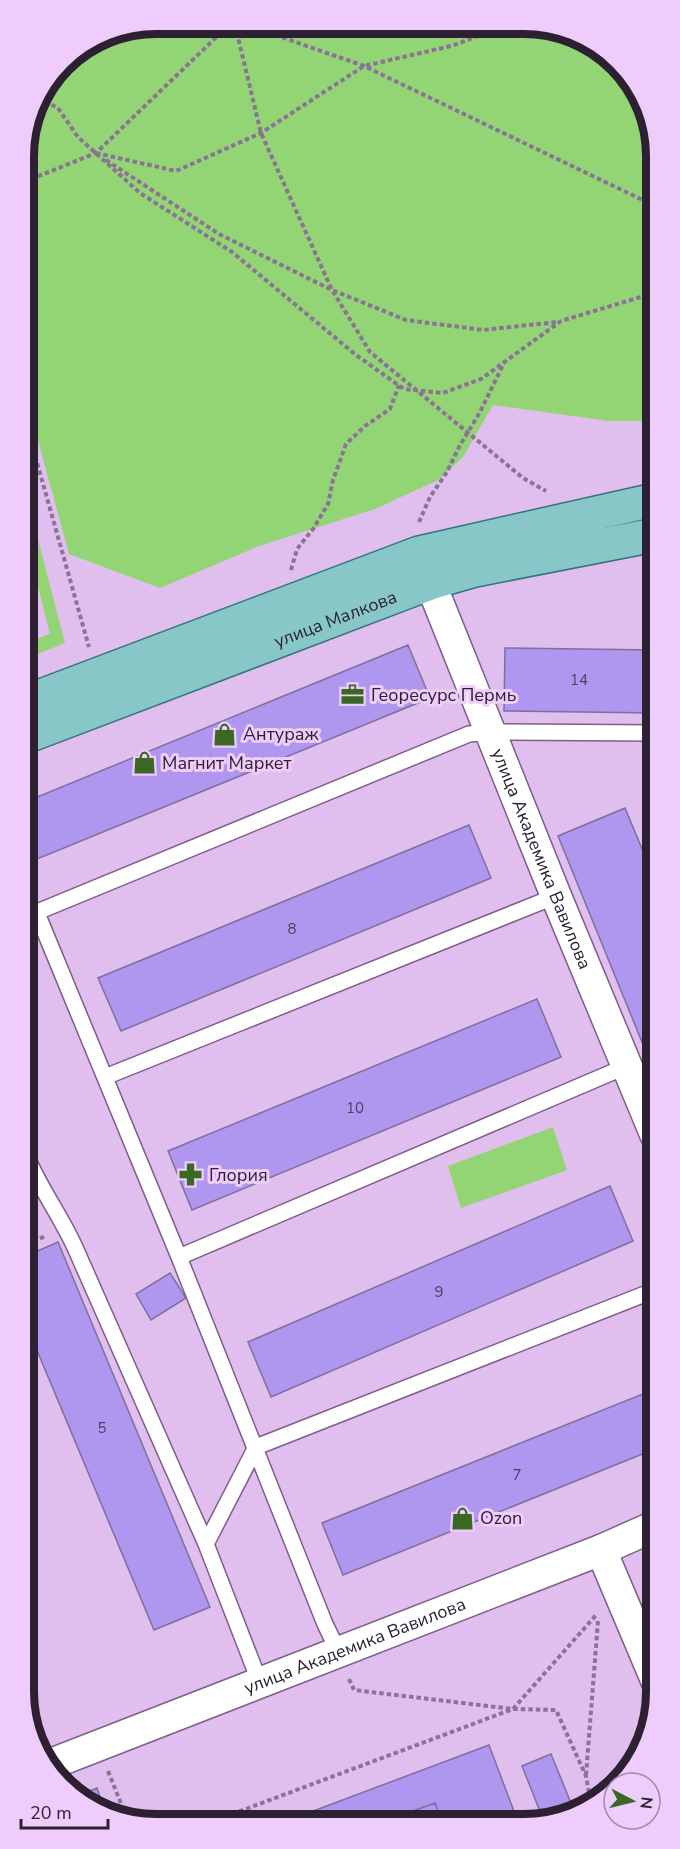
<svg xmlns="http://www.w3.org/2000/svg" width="680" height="1849" viewBox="0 0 680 1849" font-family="'Nunito Sans',sans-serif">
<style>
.green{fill:#93d475}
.building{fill:#af96ee;stroke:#7c709f;stroke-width:1.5}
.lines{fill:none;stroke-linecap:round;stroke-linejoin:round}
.service-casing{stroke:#7d5f89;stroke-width:18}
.minor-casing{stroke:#7d5f89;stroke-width:33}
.primary-casing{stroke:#34747b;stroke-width:36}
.path{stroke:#8a7394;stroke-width:4;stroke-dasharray:4.5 3;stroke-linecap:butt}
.service{stroke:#fff;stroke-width:15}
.minor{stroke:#fff;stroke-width:30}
.primary{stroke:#87c7c7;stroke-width:33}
.labels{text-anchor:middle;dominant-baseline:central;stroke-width:6;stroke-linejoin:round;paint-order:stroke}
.number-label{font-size:15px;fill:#4e3e61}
.street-label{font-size:18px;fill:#2d2032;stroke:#eeccfb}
.poi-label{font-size:18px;fill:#2d2032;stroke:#eeccfb;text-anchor:start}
.rim{fill:none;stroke:#2d2032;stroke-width:8}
</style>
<rect width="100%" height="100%" fill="#e0bfee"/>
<path class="green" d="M157,24L550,27L617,63L653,130L654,421H609L493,405L463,457L438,480L375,509L259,546L160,588L69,554L25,393L24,148L38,98L69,57L106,34Z
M25,490L65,643L25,659V643L50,634L25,535Z
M553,1127L567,1170L461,1208L448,1166Z"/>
<path class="building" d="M408,645L430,698L25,864V802Z
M505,648L654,650V713L504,711Z
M625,808L655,880V1074L558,836Z
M469,825L491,878L121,1031L98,978Z
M537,999L561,1057L192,1210L168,1151Z
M610,1186L633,1241L271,1397L248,1342Z
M58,1242L210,1607L154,1630L26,1324V1256Z
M170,1273L186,1298L151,1320L136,1294Z
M655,1389V1449L343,1575L322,1523Z
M489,1745L518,1822H442L435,1803L383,1822H284Z
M551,1754L573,1808L543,1819L522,1766Z
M97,1788L104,1808L79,1795Z
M435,1803L442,1822H383Z"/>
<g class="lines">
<defs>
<path id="service" d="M37,913L179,1257L325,1624L339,1653
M25,917L469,734L491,732L654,733
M105,1077L556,896
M26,1155C40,1189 63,1219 77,1252L206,1544L260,1683
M179,1257L627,1066
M206,1544L256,1447L655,1290"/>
<g id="minor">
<path id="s1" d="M422,562L556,896L655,1134"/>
<path d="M601,1550L656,1680"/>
<path id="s2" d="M51,1764L601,1550L655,1526"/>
</g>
<g id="primary">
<path d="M25,702L419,553L654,500"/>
<path id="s3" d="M25,737L430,583L475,570L654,535"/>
</g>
</defs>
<use href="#service" class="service-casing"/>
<use href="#minor" class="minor-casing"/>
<use href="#primary" class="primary-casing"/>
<path class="path" d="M235,25L261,133L332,290L370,352L523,478L546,491
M247,25L364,66L653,205
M38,98L58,108L78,137L140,193L232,252L356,355L404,389L443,393L481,379L561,321L654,293
M39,99L43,91
M96,153L176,171L261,133L364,66L451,46L506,26
M106,160L219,234L332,290L406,320L483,330L557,322
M24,182L96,153L230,24
M25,420L89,647
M419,522L430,497L447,472L459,447L480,412L504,363
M291,570L297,549L313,529L328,504L333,480L346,444L365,426L390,409L399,385
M26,1244L46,1236
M349,1679L354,1690L513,1709L556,1710L586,1776L590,1799
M108,1771L128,1821
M586,1775L598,1621
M211,1822L513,1709L597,1614"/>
<use href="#service" class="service"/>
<use href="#minor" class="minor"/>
<use href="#primary" class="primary"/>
</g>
<defs>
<symbol id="office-bare" viewBox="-9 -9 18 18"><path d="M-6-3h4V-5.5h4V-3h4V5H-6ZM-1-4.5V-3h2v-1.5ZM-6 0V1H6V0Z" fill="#3b6724" stroke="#eeccfb" stroke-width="2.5" paint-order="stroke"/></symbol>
<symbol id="shop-bare" viewBox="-9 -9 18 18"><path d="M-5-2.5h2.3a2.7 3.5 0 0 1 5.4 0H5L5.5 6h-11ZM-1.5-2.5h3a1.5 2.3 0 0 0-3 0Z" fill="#3b6724" stroke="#eeccfb" stroke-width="2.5" paint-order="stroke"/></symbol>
<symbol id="pharmacy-bare" viewBox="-9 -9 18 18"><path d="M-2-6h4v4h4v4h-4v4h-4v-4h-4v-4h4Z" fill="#3b6724" stroke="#eeccfb" stroke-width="2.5" paint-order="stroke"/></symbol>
</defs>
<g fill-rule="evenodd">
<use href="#office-bare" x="336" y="678" width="33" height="33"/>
<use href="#shop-bare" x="208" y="718" width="33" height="33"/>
<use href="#shop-bare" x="128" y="746" width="33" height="33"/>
<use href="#pharmacy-bare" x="174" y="1158" width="33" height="33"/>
<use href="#shop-bare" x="446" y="1502" width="33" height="33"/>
</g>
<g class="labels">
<g class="number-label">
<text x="579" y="680">14</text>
<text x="292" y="929">8</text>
<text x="355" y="1108">10</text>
<text x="439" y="1292">9</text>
<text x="102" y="1428">5</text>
<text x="517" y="1475">7</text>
</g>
<g class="street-label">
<text stroke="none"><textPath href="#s3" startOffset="332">улица Малкова</textPath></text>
<text stroke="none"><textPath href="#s1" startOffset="320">улица Академика Вавилова</textPath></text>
<text stroke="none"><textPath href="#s2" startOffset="326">улица Академика Вавилова</textPath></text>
</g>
<g class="poi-label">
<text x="371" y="695">Георесурс Пермь</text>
<text x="243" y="734">Антураж</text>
<text x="162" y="763">Магнит Маркет</text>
<text x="209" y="1175">Глория</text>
<text x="480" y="1518">Ozon</text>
</g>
</g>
<path d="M0 0H680V1849H0ZM156 34H524A122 122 0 0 1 646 156V1692A122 122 0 0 1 524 1814H156A122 122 0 0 1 34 1692V156A122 122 0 0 1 156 34Z" fill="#eeccfb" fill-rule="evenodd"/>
<path class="rim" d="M156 34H524A122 122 0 0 1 646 156V1692A122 122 0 0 1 524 1814H156A122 122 0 0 1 34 1692V156A122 122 0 0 1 156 34Z"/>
<g transform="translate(632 1801) rotate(97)"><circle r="28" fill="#eeccfb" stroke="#a187ab" stroke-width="1.5"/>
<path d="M0-4.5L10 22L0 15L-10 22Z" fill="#3b6724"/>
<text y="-9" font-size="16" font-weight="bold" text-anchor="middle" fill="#2d2032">N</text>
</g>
<path d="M21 1819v9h87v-9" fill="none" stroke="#2d2032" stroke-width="3"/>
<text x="30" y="1819" font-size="18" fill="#2d2032" stroke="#eeccfb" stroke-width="4.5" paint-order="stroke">20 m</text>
</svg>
